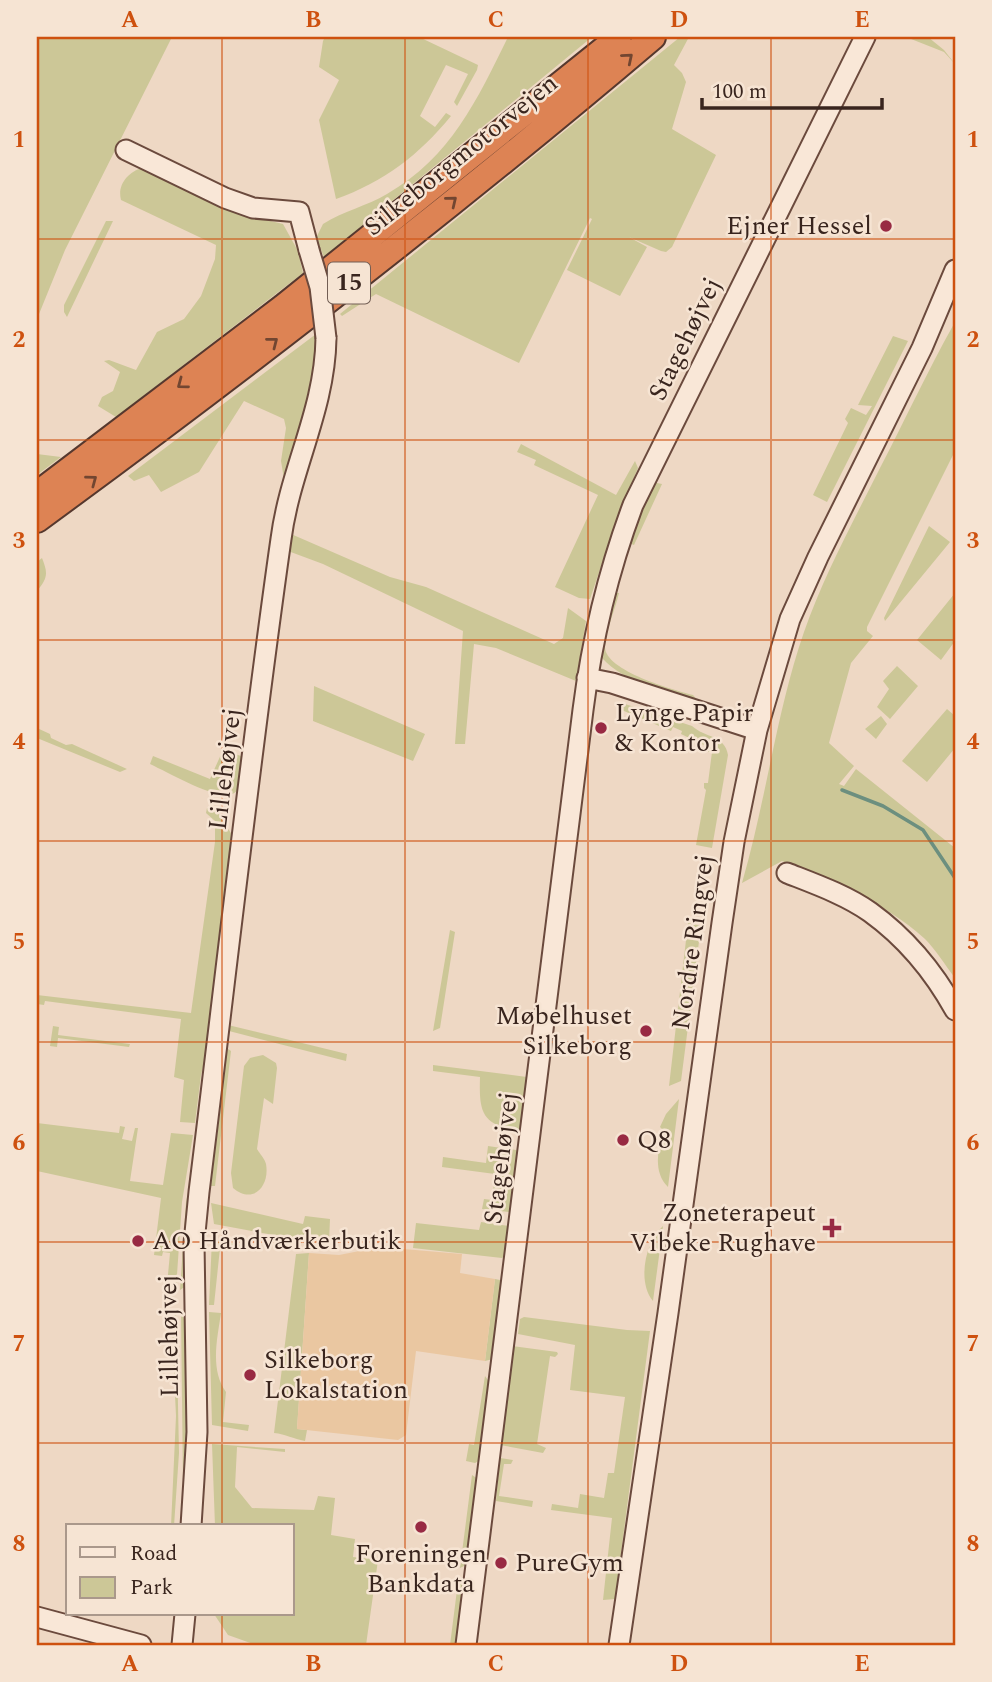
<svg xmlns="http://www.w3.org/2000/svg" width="992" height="1682" viewBox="0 0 992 1682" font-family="Spectral,serif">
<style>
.green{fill:#ccc797}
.sand{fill:#eac7a1}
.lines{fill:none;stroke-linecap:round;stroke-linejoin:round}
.stream{stroke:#6c8f7f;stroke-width:3.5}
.secondary-casing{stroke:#6b4a3d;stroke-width:23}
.highway-casing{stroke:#56382e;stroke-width:28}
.secondary{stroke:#f9e7d7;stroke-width:19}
.highway{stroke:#dd8354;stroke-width:24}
.secondary-bridge-casing{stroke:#6b4a3d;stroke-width:23;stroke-linecap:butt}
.secondary-bridge{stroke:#f9e7d7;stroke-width:19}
.oneway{stroke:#724631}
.grid{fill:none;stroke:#ce510f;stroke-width:2;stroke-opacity:0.55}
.poi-dot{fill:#982a43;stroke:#f6e4d3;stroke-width:2.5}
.labels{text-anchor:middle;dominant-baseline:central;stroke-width:5;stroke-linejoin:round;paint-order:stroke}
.shield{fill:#f6e4d3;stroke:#725e54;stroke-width:2}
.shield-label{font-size:24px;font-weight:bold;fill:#39251e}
.street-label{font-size:26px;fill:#39251e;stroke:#f6e4d3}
.poi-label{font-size:26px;fill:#39251e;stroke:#f6e4d3;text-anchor:start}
.neatline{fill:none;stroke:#ce510f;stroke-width:2.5}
.grid-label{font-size:23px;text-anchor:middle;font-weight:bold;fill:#ce510f}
</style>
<rect width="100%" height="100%" fill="#eed8c4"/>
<path class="green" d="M37,37H172L65,250L37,319Z
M325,37H419L478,65L477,70L457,106L454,102L468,74L446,65L420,116L435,127L446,113L451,116C419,155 384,182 336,199L319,120L339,80L319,67L323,41Z
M508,37H592L324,257L316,238L323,224C343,211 367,206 387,194C451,157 477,100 508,37Z
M680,37H689L674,65L682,73L686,82L672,129L716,155L672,247L666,252L661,251L629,237L647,247L620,296L567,270L592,219L590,218L519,363L376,294L342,316L340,314Z
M906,37H928L944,50L955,64L944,52Z
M142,168L217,205L241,214L283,224L298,251L303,273L116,417L98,406L102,397L113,391L120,372L104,361L109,360L136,370L157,332L184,319L201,296L215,259L216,245L121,200C117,185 128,172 142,168Z
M106,221H113L67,317L64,312V305Z
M955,322V451L867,627V631L873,636L851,663L829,743L854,766L839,784L844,786L856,769L955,848V978C945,965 936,950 925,939C883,901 833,882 782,861L742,883C766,801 776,713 804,632C824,575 853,522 880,468C905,420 928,370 955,322Z
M316,334L317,361L289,480L284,479L281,461L286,428L284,419L244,401L199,472L161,492L149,475L134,481L128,476Z
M893,336L908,341L827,502L813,495L848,423L845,419L851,408L866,415L872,406L858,405Z
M521,444L616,495L635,461L638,468L619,513L590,599L579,598L555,587L598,495L534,465L536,460L517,452Z
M37,454L61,457L37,475Z
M652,482L662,484L634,545L629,543Z
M929,526L950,542L885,621L884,618Z
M291,534L390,577L426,587L554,644L563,638L568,608L586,621L576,681L496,648L474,644L465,744H455L463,631L323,564L288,551Z
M42,558C48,573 48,578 37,591V562Z
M613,593H619C615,610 606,630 605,647C605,671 674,690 693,695L698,701C666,692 625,683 602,658L601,646Z
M955,593V641L941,660L917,640Z
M897,666L918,686L890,719L877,707L889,689L883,681Z
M314,686L425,734L413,761L313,721Z
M619,702L692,726C705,738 725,735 728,755L712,848L696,845L706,790L704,788V783H708L712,752H708V747L681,734L682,731L673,727L671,731L617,708Z
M947,709L955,716V748L927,782L902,761Z
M881,716L887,724L876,739L865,729Z
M37,728L50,734L51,738L66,745L72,744L127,769L120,772L37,738Z
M246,747L240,788C236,792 232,796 225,795C206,794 169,773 150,764L153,756L210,779L223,750L241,756Z
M207,808L219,814L234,838L207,1051L201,1075L195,1123L180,1122L184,1080L174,1077L181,1019L45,1001L44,1005L37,1004V995L191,1013L215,842V821L206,813Z
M688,923L701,926L681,1081L669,1086Z
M450,930L455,932L440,1028L433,1031Z
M228,1025L347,1054L346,1061L229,1031Z
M53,1026L59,1027L58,1035L130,1044L129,1047L58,1038L57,1047L50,1046Z
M225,1047L231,1051L215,1186H211L224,1078L223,1050Z
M263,1055L276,1063L277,1068L273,1104L264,1098L257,1149C260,1154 265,1159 266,1164C270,1186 253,1205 233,1188L231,1173L244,1066L250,1058Z
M433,1065L527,1077L522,1126L518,1130C481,1125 479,1111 480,1077L433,1071Z
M679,1099L668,1187C652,1171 659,1149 662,1129L660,1127L666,1114Z
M37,1123L119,1133L120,1126L125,1127L122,1139L132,1141L135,1128H138L130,1181L163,1185L171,1133L193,1135L182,1202L176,1289H169L167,1285L170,1253L163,1252L162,1256L154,1255L161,1198L37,1171Z
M488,1146L516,1150L518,1153L511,1210L509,1212L482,1209L484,1199L492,1200L495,1174L442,1167L443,1157L486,1163Z
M196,1154L186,1286L180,1290L186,1202Z
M211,1203L303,1224L305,1216L330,1219L329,1242L279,1236L214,1224Z
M481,1222L509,1226L505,1255L502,1258L413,1248L416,1223L479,1230Z
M663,1226L653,1301C637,1282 645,1242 663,1226Z
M212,1239L239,1244L243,1250L220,1248L214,1305H209Z
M309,1253L297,1429L307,1430L305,1441C293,1439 286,1434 274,1433L296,1254Z
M495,1279L500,1280L502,1285L493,1359L485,1361Z
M171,1310H176L179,1453L174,1526H171L176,1416Z
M181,1311L187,1327L189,1457L183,1485Z
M209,1312L221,1313C217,1340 210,1370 226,1392L223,1422L249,1425L248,1431L212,1425Z
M524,1317L627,1330L650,1331L615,1599L603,1600L612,1518L551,1510L552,1504L578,1508L580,1494L604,1498L608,1473H614L625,1397L570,1390L575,1345L518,1334L520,1319Z
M512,1346L557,1352L558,1354L555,1357L550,1356L537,1444L546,1448L543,1453L500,1445Z
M485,1376L490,1383L480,1460L475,1463L466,1461L469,1444L474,1445Z
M212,1444L285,1449V1452L237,1447L235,1487L252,1508L314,1510L318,1496L335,1498L331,1535L355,1539L353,1557L378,1560L366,1645H256L228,1635L214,1614H292V1526H215Z
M500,1458L513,1460L511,1464H504L499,1496L533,1501L532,1507L496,1501Z
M472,1475L478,1479L466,1565L460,1568Z
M458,1582L465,1587L458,1645H450Z"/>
<path class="sand" d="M380,1247L462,1254L460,1273L495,1279L485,1361L416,1351L406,1435L398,1440L297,1429L309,1253L339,1255Z"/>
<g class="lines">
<path class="stream" d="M842,790L883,806L923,830L955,878"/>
<defs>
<path id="secondary" d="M126,150L225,198L253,208L299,212L309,250
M587,678L612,683L757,730
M787,873C815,884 846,895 870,912C906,938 934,972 955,1010
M191,1526L197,1432L194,1243L199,1192C226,974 250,756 281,539C290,469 325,410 326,338
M37,1617L141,1645
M182,1645L185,1614
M466,1645L583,710C592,639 608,572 633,505L865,37
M619,1645L668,1313L722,923L734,842L757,730L790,619L818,557L922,348L955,270"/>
<path id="highway" d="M37,494L283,307L619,37
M37,520C247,366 454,206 653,37"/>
</defs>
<use href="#secondary" class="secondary-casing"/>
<use href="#highway" class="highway-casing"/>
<use href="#secondary" class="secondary"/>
<use href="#highway" class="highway"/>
<defs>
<path id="secondary-bridge" d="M309,250L320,287L326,338"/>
</defs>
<use href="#secondary-bridge" class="secondary-bridge-casing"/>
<use href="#secondary-bridge" class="secondary-bridge"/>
</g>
<defs><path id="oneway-chevron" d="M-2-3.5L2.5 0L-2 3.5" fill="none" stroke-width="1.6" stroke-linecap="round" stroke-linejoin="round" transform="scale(1.75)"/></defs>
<g class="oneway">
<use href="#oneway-chevron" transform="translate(628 58) rotate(-40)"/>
<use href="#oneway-chevron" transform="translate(452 201) rotate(-39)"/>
<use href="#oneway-chevron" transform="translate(273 342) rotate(-38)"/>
<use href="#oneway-chevron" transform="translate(182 384) rotate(143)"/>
<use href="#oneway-chevron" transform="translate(92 480) rotate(-37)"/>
</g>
<path class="grid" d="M222,37V1526M405,37V1645M588,37V1645M771,37V1645M37,239H955M37,440H955M37,640H955M37,841H955M37,1042H955M37,1242H955M37,1443H955M222,1614V1645"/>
<g class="poi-dot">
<circle cx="886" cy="226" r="7"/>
<circle cx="601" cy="728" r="7"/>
<circle cx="646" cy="1031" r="7"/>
<circle cx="623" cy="1140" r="7"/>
<path d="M828.5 1217.5h7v7h7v7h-7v7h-7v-7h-7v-7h7z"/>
<circle cx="138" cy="1241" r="7"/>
<circle cx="250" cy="1375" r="7"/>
<circle cx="421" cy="1527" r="7"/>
<circle cx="501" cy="1563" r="7"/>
</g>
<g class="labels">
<rect class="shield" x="328" y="262.5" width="42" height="41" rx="5"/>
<g class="shield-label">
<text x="349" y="283">15</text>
</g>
<g class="street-label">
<text transform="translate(461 155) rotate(-39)">Silkeborgmotorvejen</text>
<text transform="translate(685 339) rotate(-64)">Stagehøjvej</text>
<text transform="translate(225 769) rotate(-83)">Lillehøjvej</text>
<text transform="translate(693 942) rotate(-82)">Nordre Ringvej</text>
<text transform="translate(501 1158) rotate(-83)">Stagehøjvej</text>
<text transform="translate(169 1336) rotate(-91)">Lillehøjvej</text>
</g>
<g class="poi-label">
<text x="872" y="226" text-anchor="end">Ejner Hessel</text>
<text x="615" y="713">Lynge Papir<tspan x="615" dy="30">&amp; Kontor</tspan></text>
<text x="632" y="1016" text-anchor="end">Møbelhuset<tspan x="632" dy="30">Silkeborg</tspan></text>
<text x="637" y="1140">Q8</text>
<text x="816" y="1213" text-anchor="end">Zoneterapeut<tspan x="816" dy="30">Vibeke Rughave</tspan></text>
<text x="152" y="1241">AO Håndværkerbutik</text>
<text x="264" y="1360">Silkeborg<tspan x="264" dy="30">Lokalstation</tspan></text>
<text x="421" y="1554" text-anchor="middle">Foreningen<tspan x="421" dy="30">Bankdata</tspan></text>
<text x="515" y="1563">PureGym</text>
</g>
</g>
<rect width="992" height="1682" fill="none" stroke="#f6e4d3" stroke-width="77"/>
<rect x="66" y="1524" width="228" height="91" fill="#f6e4d3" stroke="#aa988b" stroke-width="2"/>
<rect x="80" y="1547" width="35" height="10" fill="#f9e7d7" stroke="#aa988b" stroke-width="2"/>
<text x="130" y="1560" font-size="21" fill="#39251e">Road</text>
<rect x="80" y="1577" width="35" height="21" fill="#ccc797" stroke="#aa988b" stroke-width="2"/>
<text x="130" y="1594" font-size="21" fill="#39251e">Park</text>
<path d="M702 98v10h180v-10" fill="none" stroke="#39251e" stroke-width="3.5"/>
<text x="712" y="98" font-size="21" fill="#39251e" stroke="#f6e4d3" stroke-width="5" paint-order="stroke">100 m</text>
<rect x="38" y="38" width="916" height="1606" class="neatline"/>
<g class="grid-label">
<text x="130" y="27">A</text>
<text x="313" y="27">B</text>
<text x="496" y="27">C</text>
<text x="679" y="27">D</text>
<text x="862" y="27">E</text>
<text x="19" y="147">1</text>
<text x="973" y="147">1</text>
<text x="19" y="347">2</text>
<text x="973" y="347">2</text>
<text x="19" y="548">3</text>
<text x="973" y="548">3</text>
<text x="19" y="749">4</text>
<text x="973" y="749">4</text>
<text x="19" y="949">5</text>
<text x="973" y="949">5</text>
<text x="19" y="1150">6</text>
<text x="973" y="1150">6</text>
<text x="19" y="1351">7</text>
<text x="973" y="1351">7</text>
<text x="19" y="1551">8</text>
<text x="973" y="1551">8</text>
<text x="130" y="1671">A</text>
<text x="313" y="1671">B</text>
<text x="496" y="1671">C</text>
<text x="679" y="1671">D</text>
<text x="862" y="1671">E</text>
</g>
</svg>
